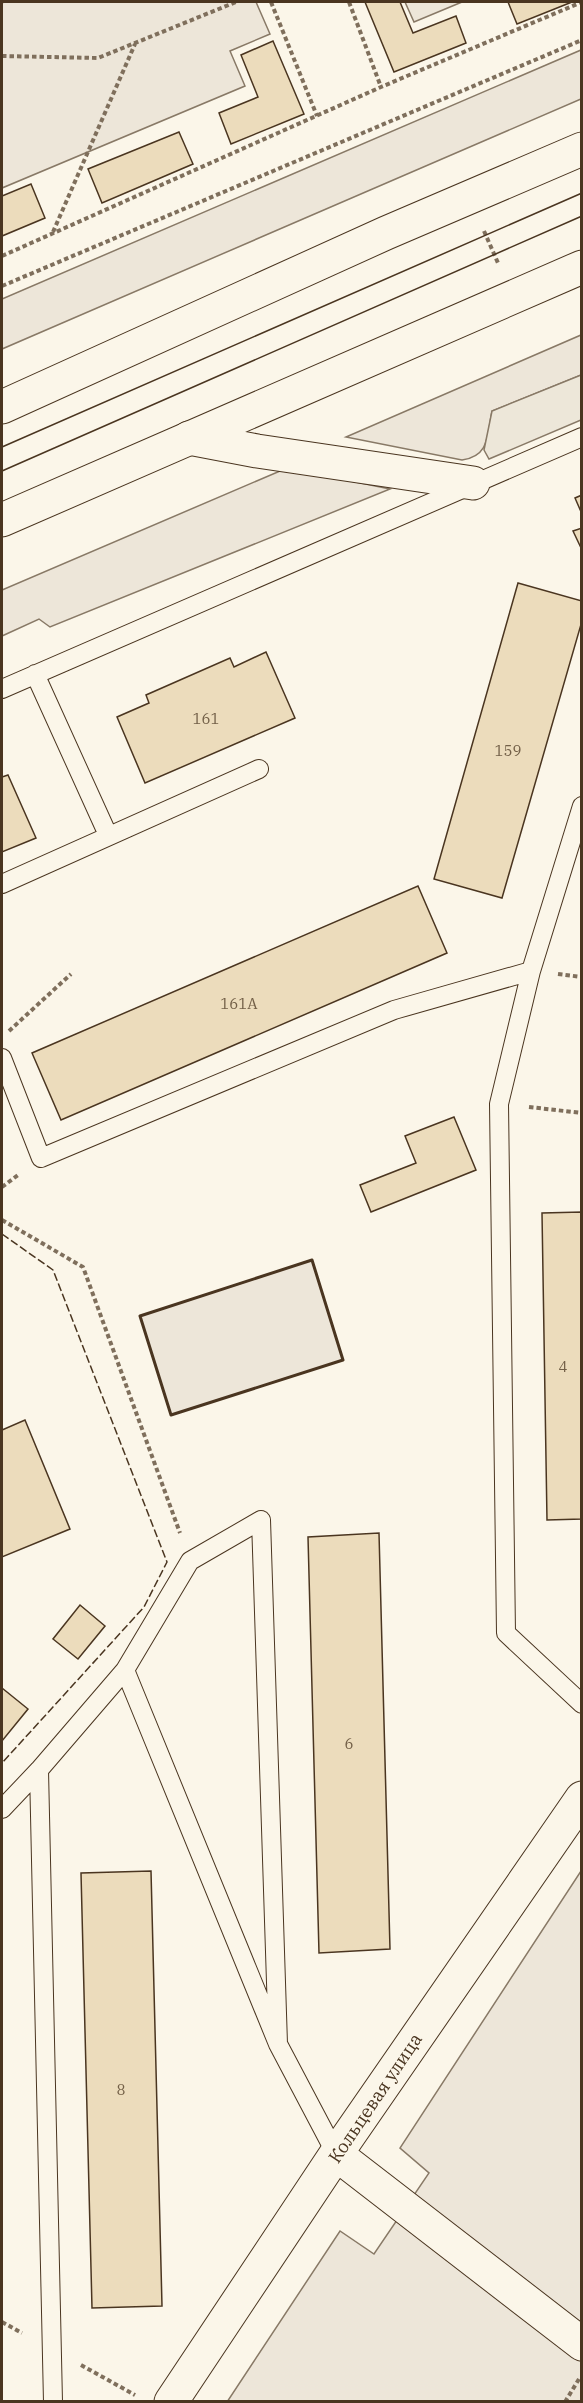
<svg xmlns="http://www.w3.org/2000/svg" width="583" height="2403" viewBox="0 0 583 2403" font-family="'IBM Plex Serif',serif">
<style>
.green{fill:#ede6d9;stroke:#887966;stroke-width:1.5}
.parking{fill:#ede7d9;stroke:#887966;stroke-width:1.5}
.building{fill:#ecdcbc;stroke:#4a3520;stroke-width:1.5}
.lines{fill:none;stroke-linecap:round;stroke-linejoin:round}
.lane-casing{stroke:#4a3520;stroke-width:20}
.street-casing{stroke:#4a3520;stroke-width:35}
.highway-casing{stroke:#4a3520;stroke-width:35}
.path{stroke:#7f6f5c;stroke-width:4;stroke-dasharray:4.5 3;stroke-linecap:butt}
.lane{stroke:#fbf6e9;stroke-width:18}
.street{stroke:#fbf6e9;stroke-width:33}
.highway{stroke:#fbf6e9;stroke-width:33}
.tram{stroke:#4a3520;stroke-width:1.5}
.fence{stroke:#4a3520;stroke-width:1.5;stroke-dasharray:8 3;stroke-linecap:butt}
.wall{stroke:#4a3520;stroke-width:3}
.labels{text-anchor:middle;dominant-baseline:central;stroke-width:4.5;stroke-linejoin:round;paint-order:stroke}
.number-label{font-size:15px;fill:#725f47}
.street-label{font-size:18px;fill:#4a3520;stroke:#fbf6e9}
</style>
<rect width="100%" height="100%" fill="#fbf6e9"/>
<path class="green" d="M4,2H256L270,34L230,51L245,86L2,188V3Z
M405,2H462L414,22Z
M581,50V99L2,349V299Z
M581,335V375L492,411C487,435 490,456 462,460L346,437Z
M287,468L390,489L50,627L39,619L2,636V590Z
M312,1260L343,1360L171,1415L140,1316Z
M581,1871V2401L227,2402L340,2231L374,2254L429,2173L400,2148Z"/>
<path class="parking" d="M581,375V420L489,459L484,450L492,411Z"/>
<path class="building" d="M365,2H400L413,33L456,16L466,43L394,72Z
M508,2H572L517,24Z
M273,41L304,114L231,144L219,113L258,97L241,55Z
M179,132L193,164L102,203L88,169Z
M31,184L45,218L2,236V196Z
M582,495V514L575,498Z
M582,528V550L573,531Z
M518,583L582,601V621L502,898L434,879Z
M266,652L295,718L145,783L117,717L149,703L146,695L230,658L234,667Z
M8,775L36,838L2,852V777Z
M418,886L447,953L61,1120L32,1053Z
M454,1117L476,1170L371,1212L360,1185L416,1163L405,1136Z
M582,1212V1519L547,1520L542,1213Z
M25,1420L70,1529L2,1557V1430Z
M379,1533L390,1949L319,1953L308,1537Z
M80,1605L105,1626L78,1659L53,1639Z
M2,1688L28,1709L2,1741Z
M151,1871L162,2306L92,2308L81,1873Z"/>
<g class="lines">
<defs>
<path id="lane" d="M35,674L108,835
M2,689L582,437
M582,806L531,971L499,1104L506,1633L582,1704
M2,884L259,769
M2,1058L41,1158L394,1010L531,971
M125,1670L278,2044L336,2154
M39,1770L53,2402
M2,1809L39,1770L125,1670L190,1561L261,1520L278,2044"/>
<path id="street" d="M189,438L257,451L473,483
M336,2154L582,2344
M171,2402L336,2154L582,1798"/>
<path id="highway" d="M2,407L386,233L582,149
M2,520L582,267"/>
</defs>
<use href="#lane" class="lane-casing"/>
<use href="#street" class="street-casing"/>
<use href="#highway" class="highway-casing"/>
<path class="path" d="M271,2L317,116
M349,2L381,87
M2,56L98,58L236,2
M484,231L498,263
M53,232L135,44
M2,256L381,87L582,2
M2,286L582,40
M558,974L582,977
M9,1031L71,974
M529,1107L582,1113
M2,1187L18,1175
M2,1220L83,1267L180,1533
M2,2322L22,2333
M81,2365L135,2395
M565,2402L579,2379"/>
<use href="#lane" class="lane"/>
<use href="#street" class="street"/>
<use href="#highway" class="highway"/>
<path class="tram" d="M2,447L582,193
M2,471L582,216"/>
<path class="fence" d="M2,1234L53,1270L167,1562L144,1607L2,1763"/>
<path class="wall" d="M312,1260L343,1360L171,1415L140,1316Z"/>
</g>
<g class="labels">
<g class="number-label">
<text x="206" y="718">161</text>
<text x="508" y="750">159</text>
<text x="239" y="1003">161А</text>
<text x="563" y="1366">4</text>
<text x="349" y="1743">6</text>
<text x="121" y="2089">8</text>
</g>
<g class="street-label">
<text transform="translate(375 2098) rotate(-56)">Кольцевая улица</text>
</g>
</g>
<rect width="583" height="2403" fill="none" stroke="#4a3520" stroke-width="6"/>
</svg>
